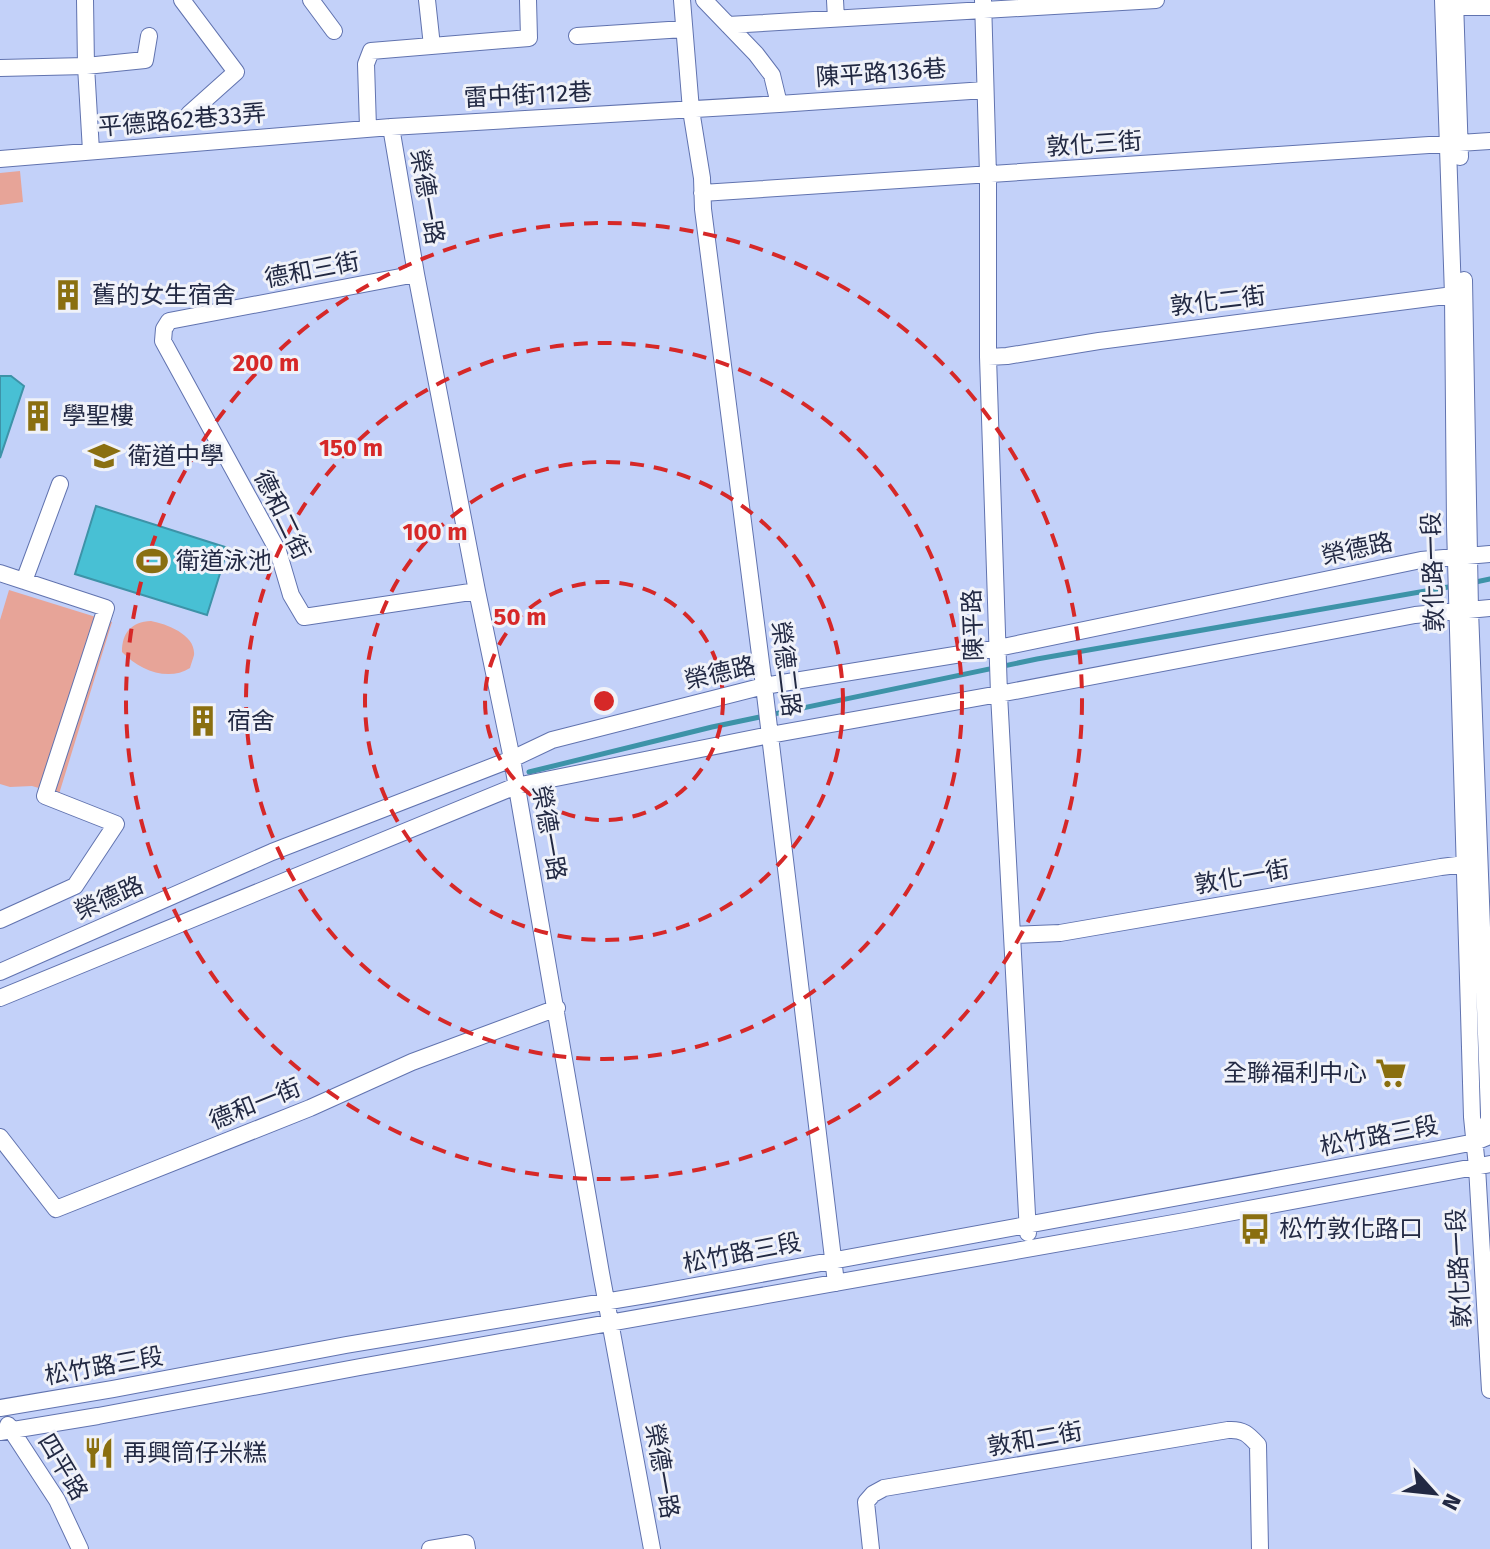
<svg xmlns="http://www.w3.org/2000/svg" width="1490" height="1549" viewBox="0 0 1490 1549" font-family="'Fira Sans','Noto Sans TC',sans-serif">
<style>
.green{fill:#e7a498}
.water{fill:#48c0d4;stroke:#3d93a8;stroke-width:2}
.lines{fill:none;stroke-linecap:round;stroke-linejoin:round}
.stream{stroke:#3d93a8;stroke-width:5}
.minor-casing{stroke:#6173af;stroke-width:18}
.minor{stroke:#fff;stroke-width:16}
.ring{fill:none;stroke:#d62828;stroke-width:4;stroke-dasharray:14 10}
.labels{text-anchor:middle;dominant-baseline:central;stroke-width:6;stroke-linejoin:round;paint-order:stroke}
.street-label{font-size:24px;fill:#222943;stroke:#f0f2f9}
.poi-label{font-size:24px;fill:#222943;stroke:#f0f2f9;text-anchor:start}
.centre{fill:#d62828;stroke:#f0f2f9;stroke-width:4}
.ring-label{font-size:24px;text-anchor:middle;font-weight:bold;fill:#d62828;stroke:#f0f2f9;stroke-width:6;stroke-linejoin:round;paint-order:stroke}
</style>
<rect width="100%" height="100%" fill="#c3d1f9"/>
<path class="green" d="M20,171L23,202L0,205V173Z
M9,590L112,622L59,794L32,786L10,787L0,784V620Z
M151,621C167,624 196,635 194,655C194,656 190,667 190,668C168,682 139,670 122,652C122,633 131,622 151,621Z"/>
<path class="water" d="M0,376H11L24,386L0,458Z
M96,506L228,548L207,615L75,574Z"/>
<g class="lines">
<path class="stream" d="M1471,583L1490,579
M529,772L712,727L1037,659L1454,586"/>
<defs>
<path id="minor" d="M85,0L86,66L91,151
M182,0L236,72L189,114
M311,0L334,31
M427,0L432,46
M682,0L691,110L702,178L703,209L764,686L836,1283
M704,0L756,54L772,75L779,104
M835,0L836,19
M983,0L988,175V357L999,694L1028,1233
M1443,0L1453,295L1455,526L1472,1117L1477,1167L1490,1390
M1455,0L1460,157
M1455,7H1490
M728,25L1156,0
M577,36L684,29
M0,68L86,66L145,60L149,36
M391,127L416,274L477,591L512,759L601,1273L652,1549
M368,128L366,64L371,51L529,38L528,0
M0,159L391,127L779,104L985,90
M702,193L1490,141
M416,274L169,321L164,329L163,341L278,551L291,595L304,617L477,591
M1464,280L1470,610L1489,1113V1120L1475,1142
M988,357L1007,356L1099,341L1453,295
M0,573L24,581L60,484
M0,920L75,886L116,824L45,796L106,608L24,581
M1013,935L1060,933L1441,867L1473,863
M0,972L272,852L512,759L552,740L764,686L998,648L1421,560L1490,554
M0,998L516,786L770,735L999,694L1415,615L1490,608
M0,1137L56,1209L310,1108L412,1062L557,1008
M0,1408L113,1389L346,1345L652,1294L1439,1149L1475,1142L1490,1136
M8,1425L57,1500L80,1549
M0,1432L98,1416L360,1367L1185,1221L1490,1164
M430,1549L466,1543L467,1549
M871,1549L866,1502L873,1494L884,1488L1228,1430C1243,1429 1248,1434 1258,1445L1260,1549"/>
</defs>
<use href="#minor" class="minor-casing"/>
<use href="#minor" class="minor"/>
</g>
<g class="ring">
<circle cx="604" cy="701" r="119"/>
<circle cx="604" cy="701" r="239"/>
<circle cx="604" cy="701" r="358"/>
<circle cx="604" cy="701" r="478"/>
</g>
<defs>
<symbol id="building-bare" viewBox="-9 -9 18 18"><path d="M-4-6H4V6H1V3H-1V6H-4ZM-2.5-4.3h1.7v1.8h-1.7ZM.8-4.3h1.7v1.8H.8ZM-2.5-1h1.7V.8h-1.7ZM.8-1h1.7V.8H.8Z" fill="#8a6f10" stroke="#f0f2f9" stroke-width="2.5" paint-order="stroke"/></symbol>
<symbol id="school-bare" viewBox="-9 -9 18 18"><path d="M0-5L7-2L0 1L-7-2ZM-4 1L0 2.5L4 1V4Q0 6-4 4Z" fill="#8a6f10" stroke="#f0f2f9" stroke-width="2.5" paint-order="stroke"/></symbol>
<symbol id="stadium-bare" viewBox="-9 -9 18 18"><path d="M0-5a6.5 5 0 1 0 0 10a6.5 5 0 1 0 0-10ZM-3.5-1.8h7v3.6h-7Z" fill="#8a6f10" stroke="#f0f2f9" stroke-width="2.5" paint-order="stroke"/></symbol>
<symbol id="supermarket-bare" viewBox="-9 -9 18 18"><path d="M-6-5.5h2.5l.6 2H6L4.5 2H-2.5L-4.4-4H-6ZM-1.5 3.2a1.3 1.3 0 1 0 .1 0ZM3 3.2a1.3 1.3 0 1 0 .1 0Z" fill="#8a6f10" stroke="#f0f2f9" stroke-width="2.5" paint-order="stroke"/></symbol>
<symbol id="bus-bare" viewBox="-9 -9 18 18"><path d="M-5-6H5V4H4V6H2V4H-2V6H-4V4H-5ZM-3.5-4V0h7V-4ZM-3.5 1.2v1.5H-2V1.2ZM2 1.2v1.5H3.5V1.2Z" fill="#8a6f10" stroke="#f0f2f9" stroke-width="2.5" paint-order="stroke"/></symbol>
<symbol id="restaurant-bare" viewBox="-9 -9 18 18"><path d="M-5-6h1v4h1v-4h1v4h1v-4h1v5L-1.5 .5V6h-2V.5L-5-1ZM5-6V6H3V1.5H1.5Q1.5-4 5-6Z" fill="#8a6f10" stroke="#f0f2f9" stroke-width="2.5" paint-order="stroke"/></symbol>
</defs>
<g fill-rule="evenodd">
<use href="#building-bare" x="46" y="273" width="44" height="44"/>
<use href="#building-bare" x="16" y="394" width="44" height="44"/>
<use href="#school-bare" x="82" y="434" width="44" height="44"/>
<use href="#stadium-bare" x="130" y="539" width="44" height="44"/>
<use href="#building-bare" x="181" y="699" width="44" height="44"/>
<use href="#supermarket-bare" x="1369" y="1051" width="44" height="44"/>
<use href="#bus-bare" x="1233" y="1207" width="44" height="44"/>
<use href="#restaurant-bare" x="77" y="1431" width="44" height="44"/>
</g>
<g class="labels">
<g class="street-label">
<text transform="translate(881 73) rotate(-4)">陳平路136巷</text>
<text transform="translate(528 95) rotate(-3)">雷中街112巷</text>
<text transform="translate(182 120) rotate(-5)">平德路62巷33弄</text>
<text transform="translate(1094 144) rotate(-4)">敦化三街</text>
<text transform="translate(427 197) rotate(80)">榮德一路</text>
<text transform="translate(312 270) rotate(-11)">德和三街</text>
<text transform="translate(1218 301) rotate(-7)">敦化二街</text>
<text transform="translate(282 515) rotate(64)">德和二街</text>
<text transform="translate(1357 549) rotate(-12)">榮德路</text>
<text transform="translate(1433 572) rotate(-92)">敦化路一段</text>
<text transform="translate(973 625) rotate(-92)">陳平路</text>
<text transform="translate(786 669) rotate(83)">榮德二路</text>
<text transform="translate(720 673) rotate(-13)">榮德路</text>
<text transform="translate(549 833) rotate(80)">榮德一路</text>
<text transform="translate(1242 877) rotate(-10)">敦化一街</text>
<text transform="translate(109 898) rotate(-24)">榮德路</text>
<text transform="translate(255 1104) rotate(-22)">德和一街</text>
<text transform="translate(1379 1136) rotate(-11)">松竹路三段</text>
<text transform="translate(742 1253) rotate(-11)">松竹路三段</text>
<text transform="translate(1459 1268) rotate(-93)">敦化路一段</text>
<text transform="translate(104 1366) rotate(-10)">松竹路三段</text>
<text transform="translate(1035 1439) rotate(-10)">敦和二街</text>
<text transform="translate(63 1467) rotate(59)">四平路</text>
<text transform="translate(662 1471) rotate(80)">榮德一路</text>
</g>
<g class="poi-label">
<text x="92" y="295">舊的女生宿舍</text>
<text x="62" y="416">學聖樓</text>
<text x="128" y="456">衛道中學</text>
<text x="176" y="561">衛道泳池</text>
<text x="227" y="721">宿舍</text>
<text x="1367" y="1073" text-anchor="end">全聯福利中心</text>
<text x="1279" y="1229">松竹敦化路口</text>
<text x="123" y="1453">再興筒仔米糕</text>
</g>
</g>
<circle cx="604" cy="701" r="12" class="centre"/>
<g class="ring-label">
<text x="266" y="371">200 m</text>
<text x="351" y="456">150 m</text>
<text x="435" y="540">100 m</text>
<text x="520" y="625">50 m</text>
</g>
<g transform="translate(1434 1493) rotate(117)" stroke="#f0f2f9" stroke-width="6" paint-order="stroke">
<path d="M0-6L14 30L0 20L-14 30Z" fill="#222943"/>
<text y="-12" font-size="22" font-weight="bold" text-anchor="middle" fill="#222943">N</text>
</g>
</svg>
